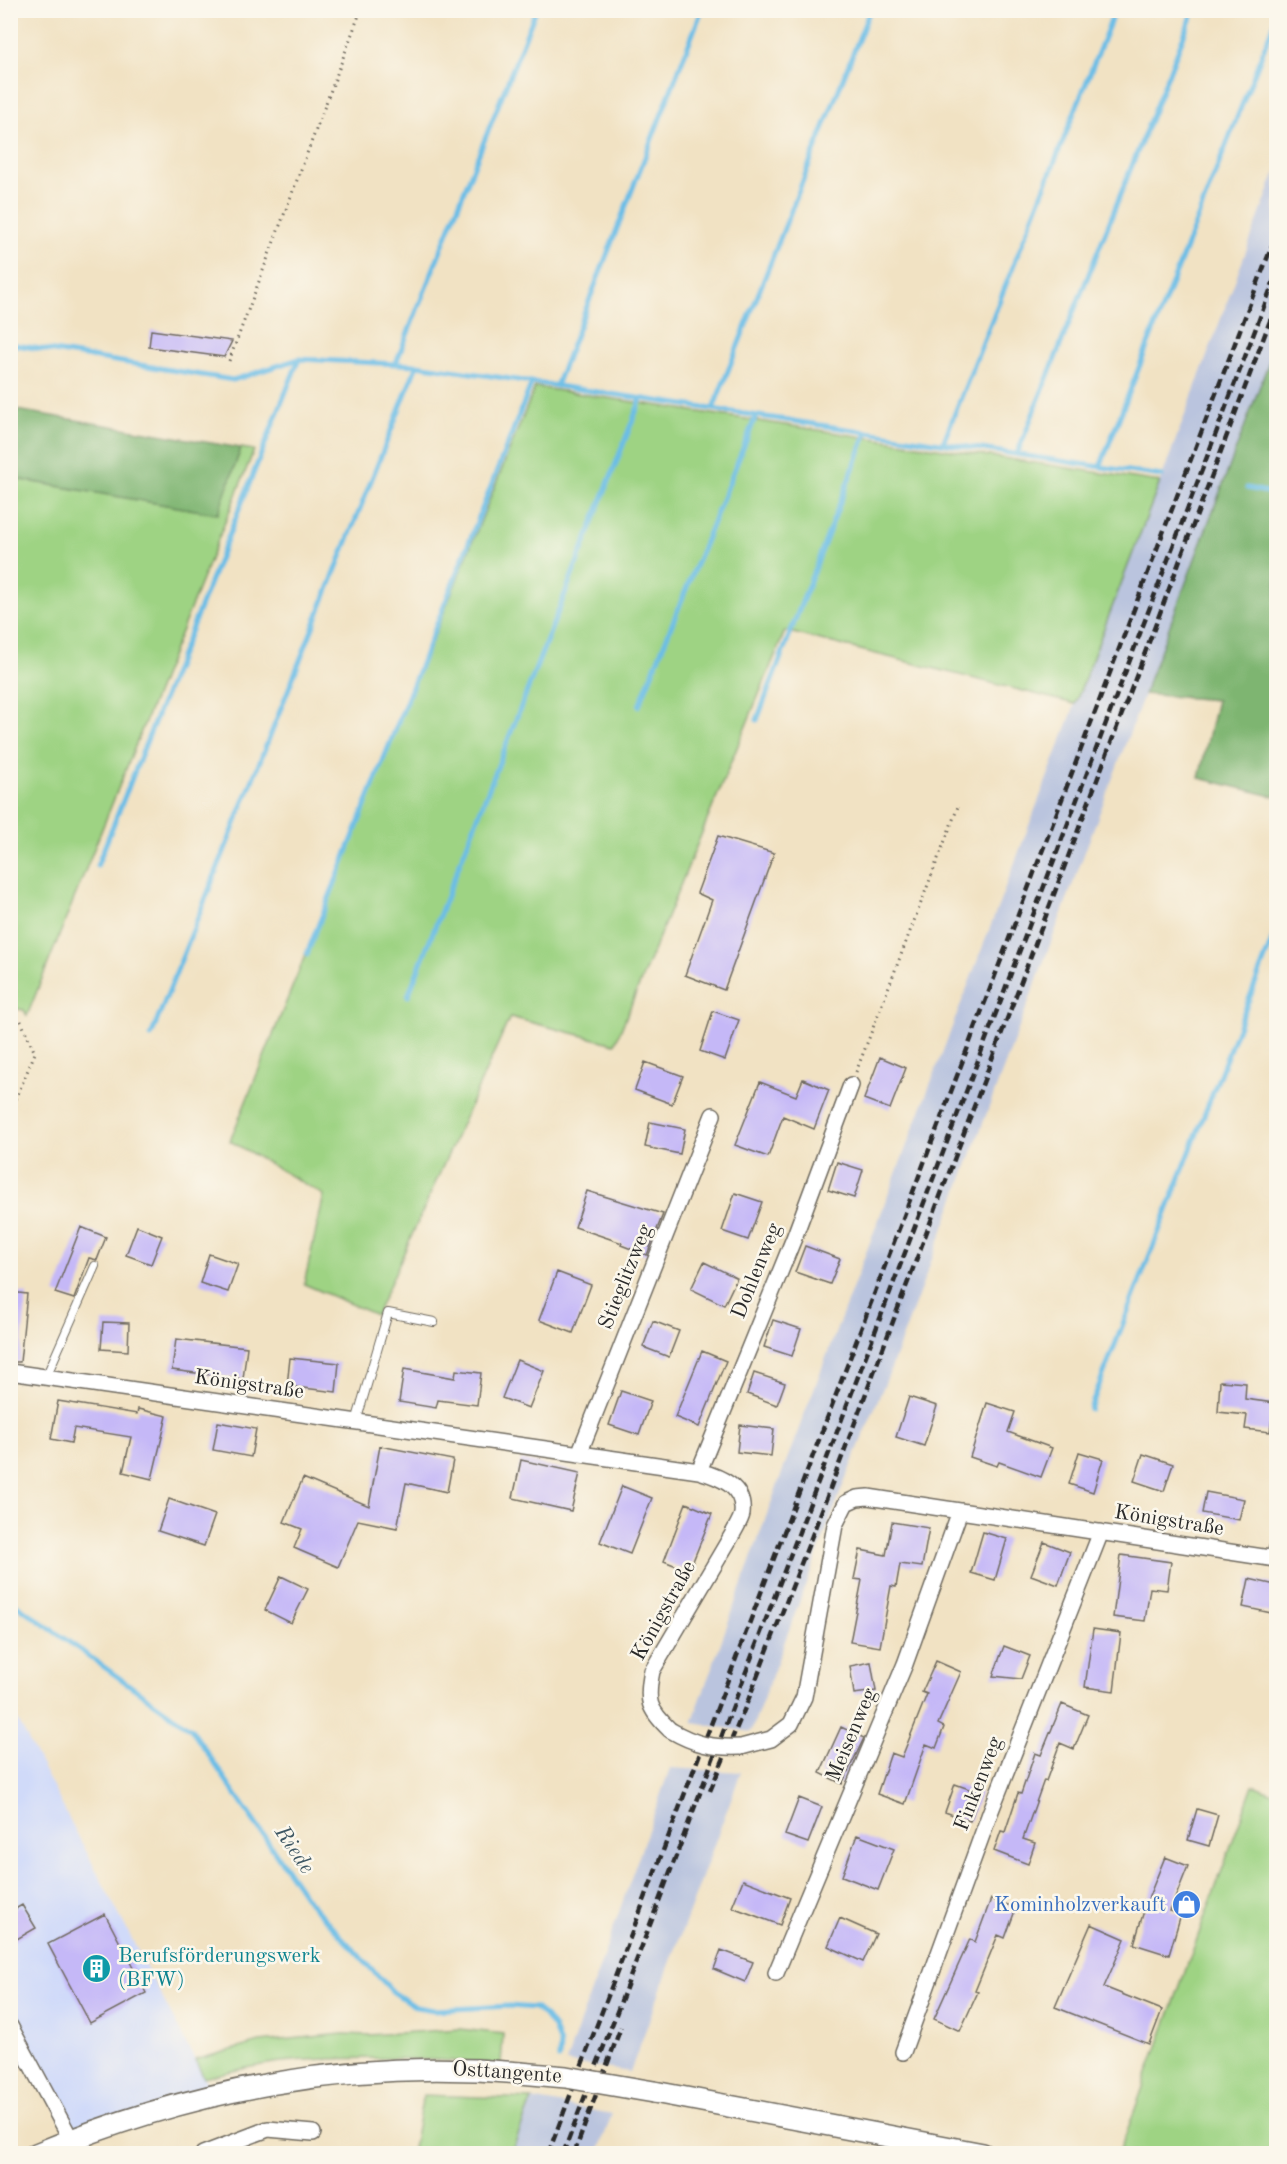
<svg xmlns="http://www.w3.org/2000/svg" width="1287" height="2164" viewBox="0 0 1287 2164" font-family="'Old Standard TT',serif">
<style>
.built{fill:#d0daf9}
.industrial{fill:#bac4de}
.green{fill:#9ed383;stroke:#647f57;stroke-width:1.5}
.forest{fill:#7eb571;stroke:#54704e;stroke-width:1.5}
.lines{fill:none;stroke-linecap:round;stroke-linejoin:round}
.stream{stroke:#6bbde6;stroke-width:5}
.building{fill:#c5b8f7}
.service-casing{stroke:#706b60;stroke-width:10}
.minor-casing{stroke:#706b60;stroke-width:18}
.secondary-casing{stroke:#706b60;stroke-width:24}
.path{stroke:#706b60;stroke-width:3;stroke-dasharray:1.5 4.5;stroke-linecap:butt}
.service{stroke:#fff;stroke-width:8}
.minor{stroke:#fff;stroke-width:15}
.secondary{stroke:#fff;stroke-width:21}
.rail{stroke:#2b2b2b;stroke-width:4.5;stroke-dasharray:9 4.5;stroke-linecap:butt}
.minor-bridge-casing{stroke:#706b60;stroke-width:18;stroke-linecap:butt}
.secondary-bridge-casing{stroke:#706b60;stroke-width:24;stroke-linecap:butt}
.minor-bridge{stroke:#fff;stroke-width:15}
.secondary-bridge{stroke:#fff;stroke-width:21}
.labels{text-anchor:middle;dominant-baseline:central;stroke-width:5;stroke-linejoin:round;paint-order:stroke}
.street-label{font-size:21px;fill:#2b2b2b;stroke:#fbf7ec}
.shop-label{font-size:21px;fill:#366cbe;stroke:#fbf7ec;text-anchor:end}
.culture-label{font-size:21px;fill:#0d838f;stroke:#fbf7ec;text-anchor:start}
.water-label{font-size:22px;font-style:italic;fill:#3e5763;stroke:#fbf7ec}
</style>
<rect width="100%" height="100%" fill="#fbf7ec"/>
<filter id="ink" filterUnits="userSpaceOnUse"><feTurbulence type="fractalNoise" baseFrequency=".0167" numOctaves="2"/><feDisplacementMap in="SourceGraphic" scale="12" xChannelSelector="R" yChannelSelector="G"/><feConvolveMatrix kernelMatrix="1 2 1 2 8 2 1 2 1" color-interpolation-filters="sRGB"/></filter>
<filter id="wash" filterUnits="userSpaceOnUse"><feTurbulence type="fractalNoise" baseFrequency=".008" numOctaves="4" result="noise"/><feDisplacementMap in="SourceGraphic" scale="24" xChannelSelector="R" yChannelSelector="G"/><feGaussianBlur stdDeviation="1.35" result="paint"/><feColorMatrix in="noise" values="0 0 0 0 0 0 0 0 0 0 0 0 0 0 0 0 0 1.4 0 .05"/><feComposite in="paint" operator="in"/></filter>
<g filter="url(#wash)">
<rect width="100%" height="100%" fill="#f1e2c3"/>
<path class="built" d="M10,1705L213,2095L72,2138L79,2153H36L71,2139L11,2026Z"/>
<path class="industrial" d="M1276,171V343L890,1371L845,1480L751,1732L692,1723L780,1478L1160,482Z
M670,1768L741,1772L630,2072L566,2062Z
M532,2099L612,2114L598,2153L511,2154Z"/>
<path class="green" d="M535,387L1160,482L1075,704L785,631L615,1044L510,1017L376,1315L304,1284L324,1195L230,1141Z
M241,448L254,450L27,1016L24,1010L11,1008V478L218,514Z
M1253,1785L1276,1794V2153H1119Z
M460,2029L503,2034L501,2064C428,2059 354,2055 281,2062C255,2065 229,2072 204,2078L195,2060L260,2042L343,2034L369,2035Z
M423,2095L532,2099L511,2153H412Z"/>
<path class="forest" d="M1276,343V797L1199,778L1217,700L1144,694Z
M11,409L241,448L218,514L11,478Z"/>
<g class="lines">
<path class="stream" d="M10,344L233,380L299,359L417,365L1162,476
M396,363L536,10
M556,386L702,10
M713,409L870,10
M943,443L1115,10
M1017,454L1194,10
M1100,467L1276,18
M1247,488L1276,494
M639,706L756,416
M757,720L867,432
M97,866L299,359
M307,954L532,382
M408,996L641,399
M151,1036L417,365
M1090,1409L1276,930
M10,1600L191,1729L309,1902L393,1992L416,2007L434,2010L509,2006L535,2008L546,2017L554,2028L560,2045L559,2059"/>
</g>
<g id="blocks">
<path class="building" d="M151,330L232,341L224,357L149,347Z
M718,836L774,853L724,990L685,975L712,900L697,893Z
M713,1011L739,1020L725,1060L700,1051Z
M880,1057L906,1068L890,1109L864,1099Z
M645,1062L683,1076L672,1104L635,1090Z
M803,1079L829,1090L814,1129L783,1116L768,1157L735,1145L760,1082L796,1096Z
M650,1122L685,1129L680,1154L645,1147Z
M837,1162L863,1170L854,1198L828,1190Z
M587,1191L663,1214L647,1255L621,1245L622,1243L575,1227Z
M735,1193L762,1202L748,1240L722,1231Z
M137,1226L162,1236L151,1264L126,1255Z
M81,1227L106,1237L97,1260L89,1258L74,1299L55,1293Z
M805,1246L840,1259L830,1284L795,1272Z
M209,1254L238,1264L228,1292L200,1283Z
M704,1262L737,1278L724,1305L691,1289Z
M557,1272L591,1285L573,1333L539,1320Z
M10,1292L27,1294L20,1362H10Z
M773,1320L801,1329L792,1356L764,1347Z
M653,1321L679,1331L669,1357L643,1347Z
M103,1322L129,1323L128,1351L101,1349Z
M176,1339L247,1347L243,1379L172,1370Z
M702,1351L726,1361L699,1427L675,1417Z
M290,1358L339,1363L336,1392L287,1386Z
M517,1360L544,1371L529,1408L502,1398Z
M404,1369L455,1378L456,1370L481,1373L477,1405L438,1400L436,1408L399,1402Z
M754,1373L785,1383L777,1405L747,1394Z
M1220,1381L1246,1383L1245,1399L1274,1403L1270,1432L1245,1429L1247,1415L1218,1412Z
M621,1391L651,1401L639,1435L609,1425Z
M909,1397L937,1406L924,1446L896,1437Z
M58,1401L137,1414L138,1409L167,1416L152,1479L123,1472L131,1437L74,1428L71,1443L51,1439Z
M987,1403L1015,1412L1008,1432L1052,1448L1041,1477L999,1462L997,1466L970,1457Z
M218,1422L256,1429L251,1457L213,1450Z
M740,1425L774,1429L771,1456L737,1452Z
M380,1446L453,1460L447,1492L406,1483L397,1528L358,1520L338,1567L294,1548L302,1529L284,1522L303,1478L369,1506Z
M1079,1452L1103,1459L1093,1492L1069,1484Z
M1143,1454L1173,1464L1164,1491L1134,1481Z
M521,1460L580,1473L571,1511L513,1498Z
M622,1486L652,1498L630,1554L600,1542Z
M1206,1492L1244,1499L1239,1520L1202,1513Z
M169,1499L215,1515L204,1546L158,1531Z
M686,1503L712,1514L689,1571L664,1561Z
M892,1522L929,1528L922,1567L900,1564L896,1587L891,1586L880,1647L850,1642L862,1580L854,1579L860,1550L886,1555Z
M983,1532L1007,1539L995,1580L971,1573Z
M1044,1542L1070,1552L1058,1585L1031,1575Z
M1121,1555L1171,1562L1167,1590L1150,1588L1145,1621L1113,1617Z
M281,1576L308,1589L291,1623L265,1610Z
M1249,1579L1276,1585V1614L1243,1607Z
M1093,1629L1121,1633L1114,1691L1085,1687Z
M1004,1646L1030,1656L1021,1679L993,1676Z
M936,1661L961,1672L938,1724L944,1727L936,1748L926,1744L905,1804L877,1794L891,1753L902,1757L927,1694L922,1692Z
M871,1662L876,1691L854,1694L850,1666Z
M1062,1704L1088,1715L1074,1749L1060,1743L1046,1781L1044,1780L1023,1839L1035,1843L1028,1864L994,1851L1001,1831L1005,1832L1018,1793L1021,1794L1035,1753L1041,1755Z
M841,1727L864,1738L842,1784L820,1773Z
M955,1784L980,1793L970,1821L945,1812Z
M799,1798L822,1807L808,1843L785,1835Z
M1197,1809L1218,1815L1209,1846L1188,1840Z
M857,1835L894,1849L878,1890L842,1876Z
M1165,1857L1188,1866L1170,1911L1181,1914L1169,1955L1134,1944L1146,1904Z
M743,1880L790,1898L780,1925L732,1907Z
M991,1899L1016,1908L1005,1938L998,1935L975,1991L978,1992L960,2031L934,2019L970,1939L975,1942Z
M22,1905L36,1928L10,1943V1912Z
M105,1914L146,1993L90,2023L48,1944Z
M840,1918L876,1934L863,1962L828,1946Z
M1091,1924L1125,1939L1104,1987L1162,2010L1149,2044L1055,2007Z
M721,1950L753,1962L745,1982L714,1969Z"/>
</g>
</g>
<g filter="url(#ink)">
<use href="#blocks" fill-opacity="0" stroke="#706b60" stroke-width="1.5"/>
<g class="lines">
<defs>
<path id="service" d="M46,1377L95,1266
M356,1422L388,1313L434,1322
M1275,1445L1276,1447
M1269,1558L1276,1540"/>
<path id="minor" d="M10,1372L699,1471C720,1477 745,1486 742,1514C741,1520 735,1529 732,1535L652,1671C646,1701 648,1709 670,1730
M579,1454L713,1115
M699,1471L794,1238L851,1085
M741,1747L771,1739L791,1724L804,1697L835,1525L846,1503L857,1498L868,1497L1276,1559
M776,1973L905,1664L960,1511
M10,2026L79,2154
M903,2052L990,1813L1101,1532
M203,2154L268,2129L313,2133"/>
<path id="secondary" d="M654,2092L983,2154
M36,2154C192,2089 351,2058 520,2073"/>
</defs>
<use href="#service" class="service-casing"/>
<use href="#minor" class="minor-casing"/>
<use href="#secondary" class="secondary-casing"/>
<path class="path" d="M229,361L361,10
M10,1018L20,1019L35,1053L10,1113
M856,1072L959,804
M108,2154L116,2145"/>
<use href="#service" class="service"/>
<use href="#minor" class="minor"/>
<use href="#secondary" class="secondary"/>
<path class="rail" d="M710,1791L747,1703L825,1502L1276,305
M548,2154L1276,235
M563,2154L1276,275
M574,2154L621,2027"/>
<defs>
<path id="minor-bridge" d="M670,1730C696,1745 712,1748 741,1747"/>
<path id="secondary-bridge" d="M520,2073L566,2077L654,2092"/>
</defs>
<use href="#minor-bridge" class="minor-bridge-casing"/>
<use href="#secondary-bridge" class="secondary-bridge-casing"/>
<use href="#minor-bridge" class="minor-bridge"/>
<use href="#secondary-bridge" class="secondary-bridge"/>
</g>
</g>
<defs>
<symbol id="shop-disc" viewBox="-11 -11 22 22"><circle r="9.5" fill="#3f7fe0" stroke="#fbf7ec"/><path d="M-5-2.5h2.3a2.7 3.5 0 0 1 5.4 0H5L5.5 6h-11ZM-1.5-2.5h3a1.5 2.3 0 0 0-3 0Z" fill="#fff"/></symbol>
<symbol id="building-disc" viewBox="-11 -11 22 22"><circle r="9.5" fill="#0f9aa8" stroke="#fbf7ec"/><path d="M-4-6H4V6H1V3H-1V6H-4ZM-2.5-4.3h1.7v1.8h-1.7ZM.8-4.3h1.7v1.8H.8ZM-2.5-1h1.7V.8h-1.7ZM.8-1h1.7V.8H.8Z" fill="#fff"/></symbol>
</defs>
<g fill-rule="evenodd">
<use href="#shop-disc" x="1170" y="1888" width="33" height="33"/>
<use href="#building-disc" x="80" y="1952" width="33" height="33"/>
</g>
<g class="labels">
<g class="street-label">
<text transform="translate(757 1271) rotate(-68)">Dohlenweg</text>
<text transform="translate(626 1277) rotate(-68)">Stieglitzweg</text>
<text transform="translate(249 1385) rotate(8)">Königstraße</text>
<text transform="translate(1169 1521) rotate(9)">Königstraße</text>
<text transform="translate(664 1611) rotate(-61)">Königstraße</text>
<text transform="translate(852 1735) rotate(-67)">Meisenweg</text>
<text transform="translate(979 1784) rotate(-69)">Finkenweg</text>
<text transform="translate(507 2073) rotate(4)">Osttangente</text>
</g>
<g class="shop-label">
<text x="1166" y="1905">Kominholzverkauft</text>
</g>
<g class="culture-label">
<text x="118" y="1956">Berufsförderungswerk<tspan x="118" dy="24">(BFW)</tspan></text>
</g>
<g class="water-label">
<text transform="translate(294 1850) rotate(56)">Riede</text>
</g>
</g>
<rect width="1287" height="2164" fill="none" stroke="#fbf7ec" stroke-width="36"/>
</svg>
